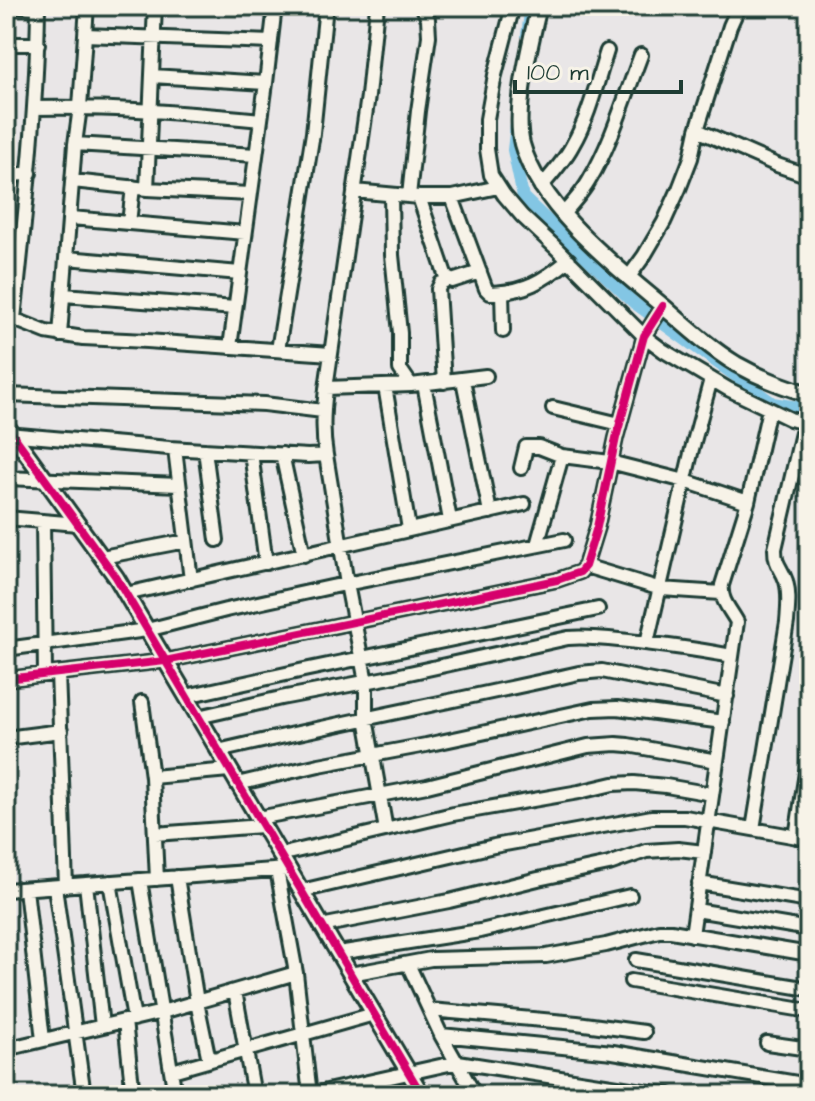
<svg xmlns="http://www.w3.org/2000/svg" width="815" height="1101" viewBox="0 0 815 1101" font-family="'Architects Daughter',sans-serif">
<style>
.lines{fill:none;stroke-linecap:round;stroke-linejoin:round}
.canal{stroke:#83c6e4;stroke-width:12}
.minor-casing{stroke:#1f3d34;stroke-width:18}
.tertiary-casing{stroke:#1f3d34;stroke-width:20}
.minor{stroke:#f7f3e8;stroke-width:12}
.tertiary{stroke:#f7f3e8;stroke-width:14}
.cycleway-casing{stroke:#f7f3e8;stroke-width:13}
.cycleway{stroke:#d6006c;stroke-width:8}
</style>
<rect width="100%" height="100%" fill="#e9e6e7"/>
<filter id="ink" filterUnits="userSpaceOnUse"><feTurbulence type="fractalNoise" baseFrequency=".0125" numOctaves="2"/><feDisplacementMap in="SourceGraphic" scale="16" xChannelSelector="R" yChannelSelector="G"/><feConvolveMatrix kernelMatrix="1 2 1 2 8 2 1 2 1" color-interpolation-filters="sRGB"/></filter>
<g filter="url(#ink)">
<g class="lines">
<path class="canal" d="M527,35L531,6
M516,124L513,150L523,197L634,303L773,403L809,409"/>
<defs>
<path id="minor" d="M15,6L38,7
M513,6L495,75L487,119V149L491,175L504,195L522,216L554,246L644,336L664,351L728,389L790,419L809,424
M85,35L271,42
M6,44H38
M152,76L266,83
M34,108C110,106 185,113 261,120
M697,130L777,165L809,176
M75,144L80,107L87,6
M6,176L30,173
M73,181L147,189L250,194
M541,187C552,174 564,161 572,146C589,117 597,82 607,51
M147,189L155,6
M354,191L419,197H452L498,187
M391,195L392,255L400,333V369L411,385
M409,196L418,111L429,36L428,19L424,10V6
M419,197L446,277L452,281L480,272
M452,197L486,289L490,293C525,292 543,281 569,260
M563,214C573,203 583,192 590,179C611,144 626,94 641,55
M71,218L245,233
M129,223L133,187
M67,258L240,273
M628,278L644,256L664,222L679,189L691,158L697,130L730,26L739,6
M502,292L503,331
M64,295L235,308
M6,316L46,332L83,338L147,341L331,354L368,96L377,6
M14,319C25,215 37,111 38,6
M60,335L75,144L256,155
M230,347L266,83L275,6
M278,350L313,133L326,6
M463,380L490,512
M444,382L438,289L441,283L449,279
M424,384L450,520
M385,386L409,529
M326,388L411,385L486,376
M6,395L264,404L323,411
M553,408L620,424
M7,434L169,448L308,456L326,455C320,421 326,388 331,354
M175,449L191,580
M205,450L217,540
M251,453L266,563
M282,454L304,555
M326,455L347,584L366,682V718L386,830
M521,468L526,447H539L562,456L610,462L685,481L748,502
M6,478L179,485
M6,518L78,524
M43,521L45,674
M537,545L562,456
M102,557L186,541
M585,566L661,589L721,593
M126,594L524,504
M647,643L692,449L711,379
M6,649L147,630L226,610L331,587L564,540
M58,673L66,886
M6,679L165,661L557,580L580,572L585,566L597,527L616,438L644,336L663,306
M186,696L304,670L598,609
M142,702L152,777L157,879
M198,717L281,698L391,677L568,638C592,636 615,640 638,642C670,646 701,650 732,656
M6,738L61,731
M218,751C338,723 459,700 579,673L602,671L727,696
M152,777L229,770
M237,784L319,765L426,745L593,709L617,708L723,722
M258,818L427,786L588,746L616,744L628,745L717,761
M753,829L787,622C788,608 790,594 786,581C781,566 775,566 775,549L804,424
M155,834L262,826
M796,837L809,753
M279,855L453,814L579,792L613,784L634,783L666,786L712,794
M277,870L296,973L310,1095
M177,877L197,1002L209,1060
M140,880L175,1095
M110,882L134,1019
M699,883L809,901
M86,884L102,1026
M55,887L84,1095
M26,889L43,1040
M6,890L287,869
M301,891L494,846L652,817H685L809,839
M696,910L809,929
M321,926L449,901L538,879L609,864L646,851L678,849L704,852
M692,935L737,622C730,609 720,600 722,585L748,502L769,409
M338,953L480,931L630,896
M636,960L809,989
M408,964L441,1035L475,1095
M350,974L431,959L546,956L606,945L659,931H671L809,954
M631,981L809,1011
M235,991L254,1095
M430,1010L577,1023L644,1032
M125,1021L133,1095
M441,1035L613,1052L809,1085
M767,1043L809,1049
M6,1049L162,1012L296,973
M172,1071L374,1014
M309,1095L458,1062L669,1095"/>
<path id="tertiary" d="M539,6C531,41 513,110 522,144C539,207 616,267 664,307C687,327 710,348 736,364C759,377 784,387 809,394
M6,425L116,577L422,1095"/>
</defs>
<use href="#minor" class="minor-casing"/>
<use href="#tertiary" class="tertiary-casing"/>
<use href="#minor" class="minor"/>
<use href="#tertiary" class="tertiary"/>
<defs>
<path id="cycleway" d="M6,425L116,577L422,1095
M6,679L165,661L557,580L580,572L585,566L597,527L616,438L644,336L663,306"/>
</defs>
<use href="#cycleway" class="cycleway-casing"/>
<use href="#cycleway" class="cycleway"/>
</g>
</g>
<rect width="815" height="1101" fill="none" stroke="#f7f3e8" stroke-width="32"/>
<rect x="16" y="16" width="783" height="1069" fill="none" stroke="#1f3d34" stroke-width="3" filter="url(#ink)"/>
<path d="M515 80v12h166v-12" fill="none" stroke="#1f3d34" stroke-width="4"/>
<text x="527" y="80" font-size="24" fill="#1f3d34" stroke="#f7f3e8" stroke-width="6" paint-order="stroke">100 m</text>
</svg>
